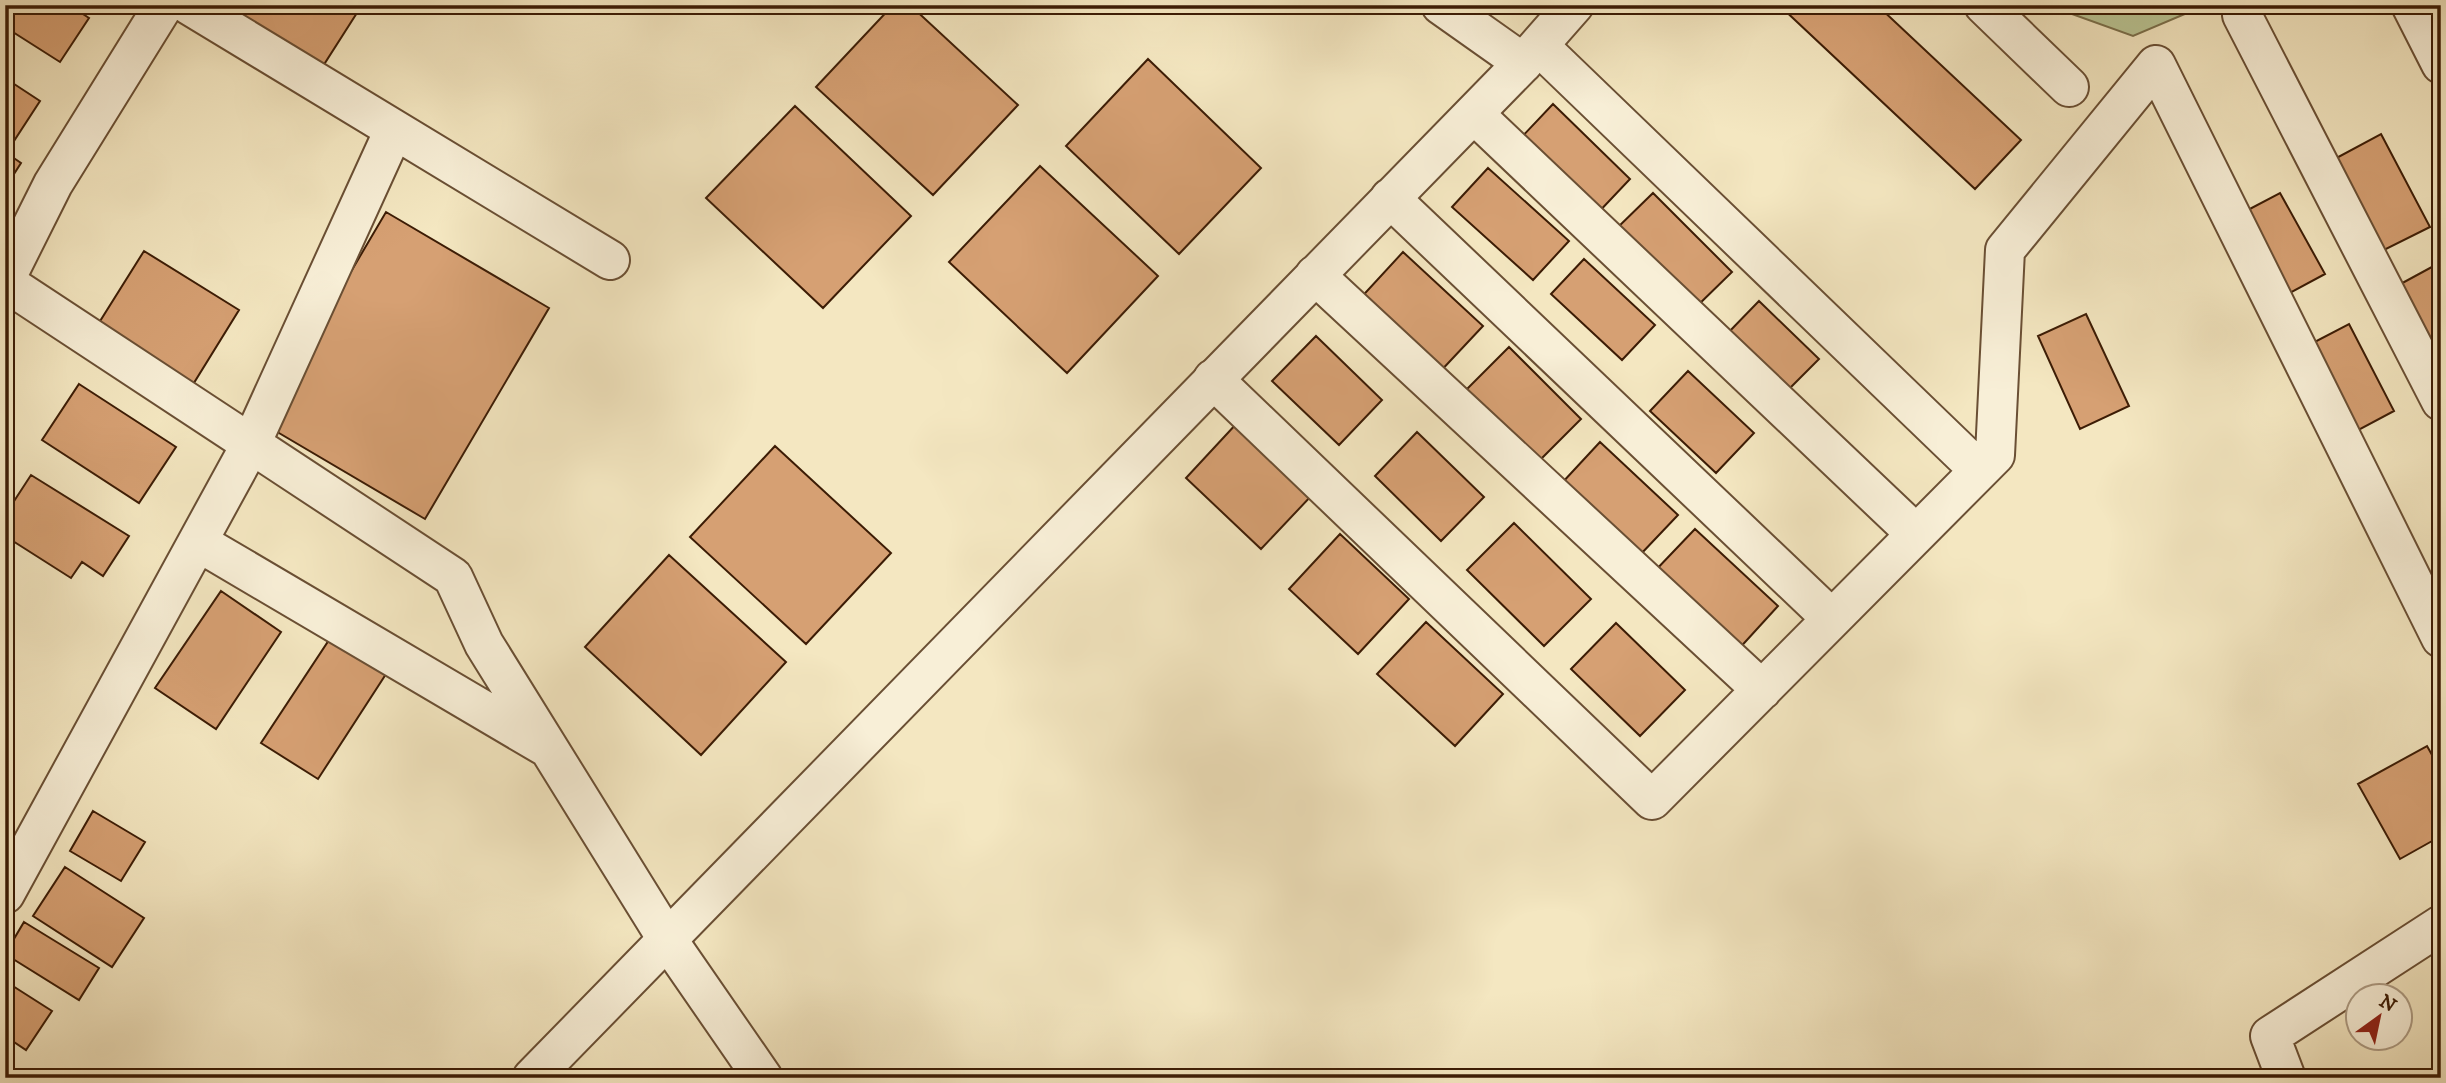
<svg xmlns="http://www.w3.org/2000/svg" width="2446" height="1083" viewBox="0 0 2446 1083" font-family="'IM FELL DW Pica',serif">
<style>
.green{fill:#bac594;stroke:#7b704c;stroke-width:2}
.building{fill:#d6a073;stroke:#3c1c05;stroke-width:2}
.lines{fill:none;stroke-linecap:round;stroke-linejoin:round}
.minor-casing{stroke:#6a4f34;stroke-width:42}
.tertiary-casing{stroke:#6a4f34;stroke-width:42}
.minor{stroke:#f8efd7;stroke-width:38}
.tertiary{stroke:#f8efd7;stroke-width:38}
</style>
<rect width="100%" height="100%" fill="#f4e7c1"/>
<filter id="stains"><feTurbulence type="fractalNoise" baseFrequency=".00286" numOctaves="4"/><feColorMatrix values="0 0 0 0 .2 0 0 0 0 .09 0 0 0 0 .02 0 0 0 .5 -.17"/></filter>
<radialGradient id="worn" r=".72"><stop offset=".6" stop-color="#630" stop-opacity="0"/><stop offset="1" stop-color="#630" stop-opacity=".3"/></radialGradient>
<path class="green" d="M2047,5H2206L2133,36Z"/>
<path class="building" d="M5,5H69L89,18L60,62L5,27Z
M227,5H362L323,66Z
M893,5H910L1018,105L933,195L816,87Z
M1779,5H1877L2021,140L1975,189Z
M1148,59L1261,168L1179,254L1066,146Z
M5,78L40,101L12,144L5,139Z
M1553,104L1630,179L1594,217L1517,142Z
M795,106L911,216L823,308L706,198Z
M2381,134L2430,227L2376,254L2329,162Z
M5,152L21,163L5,188Z
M1040,166L1158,276L1067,373L949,262Z
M1488,168L1569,241L1533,280L1452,207Z
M1653,193L1732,272L1693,310L1614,231Z
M2280,193L2325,274L2288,294L2244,212Z
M386,212L549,308L425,519L262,423Z
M144,251L239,310L192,386L97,326Z
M1403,252L1483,326L1436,376L1356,303Z
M1584,259L1655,325L1622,360L1551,294Z
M2441,262V371L2395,287Z
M1759,301L1819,359L1783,395L1724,337Z
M2086,314L2129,406L2080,429L2038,336Z
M2349,324L2394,411L2351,434L2305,347Z
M1316,336L1382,400L1339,445L1272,381Z
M1509,347L1581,419L1535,465L1463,393Z
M1688,371L1754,433L1716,473L1650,411Z
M79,384L176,447L139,503L42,440Z
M1238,422L1313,494L1261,549L1186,478Z
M1417,432L1484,497L1441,541L1375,476Z
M1600,442L1678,515L1639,556L1561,484Z
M775,446L891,553L806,644L690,537Z
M31,475L129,536L103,576L82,562L71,578L5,536V515Z
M1514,523L1591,599L1544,646L1467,570Z
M1695,529L1778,606L1736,652L1652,574Z
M1340,534L1409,599L1358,654L1289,589Z
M669,555L786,662L701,755L585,647Z
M221,591L281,632L216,729L155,688Z
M1426,622L1503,694L1455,746L1377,674Z
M1616,623L1685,690L1640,736L1571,669Z
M331,637L386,674L318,779L261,743Z
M2427,746L2441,771V836L2400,859L2358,784Z
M93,811L145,842L121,881L70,851Z
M65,867L144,918L112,967L33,916Z
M24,922L99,968L79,1000L5,954Z
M5,981L52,1011L26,1050L5,1036Z"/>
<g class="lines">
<defs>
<path id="minor" d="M189,5L610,260
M1441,5L1523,63
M1984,5L2069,87
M2411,5L2441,64
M2242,15L2441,401
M1539,46L1979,470
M1474,114L1916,534
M1390,198L1832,619
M1315,275L1762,690
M5,280L53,184L164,5
M5,282L453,577L484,644L667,939L763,1078
M1213,379L1652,800L1995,455L2005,250L2156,65L2441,638
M198,542L546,747
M5,894L251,444L394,130
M2286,1078L2270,1036L2441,925"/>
<path id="tertiary" d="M532,1078L1523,63L1574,5"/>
</defs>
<use href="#minor" class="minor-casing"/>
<use href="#tertiary" class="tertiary-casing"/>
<use href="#minor" class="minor"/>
<use href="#tertiary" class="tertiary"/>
</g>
<rect width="2446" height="1083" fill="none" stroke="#f4e7c1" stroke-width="28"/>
<rect x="7" y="7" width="2432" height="1069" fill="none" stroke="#3c1c05" stroke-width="3.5"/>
<rect x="14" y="14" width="2418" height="1055" fill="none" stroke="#3c1c05" stroke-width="2"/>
<g transform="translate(2379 1017) rotate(33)"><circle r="33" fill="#f8efd7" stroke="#ad9b83" stroke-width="2"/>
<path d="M0-5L12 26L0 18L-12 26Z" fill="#8f2418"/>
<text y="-10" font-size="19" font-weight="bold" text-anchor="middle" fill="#3c1c05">N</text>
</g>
<rect width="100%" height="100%" filter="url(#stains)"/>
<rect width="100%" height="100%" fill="url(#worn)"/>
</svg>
